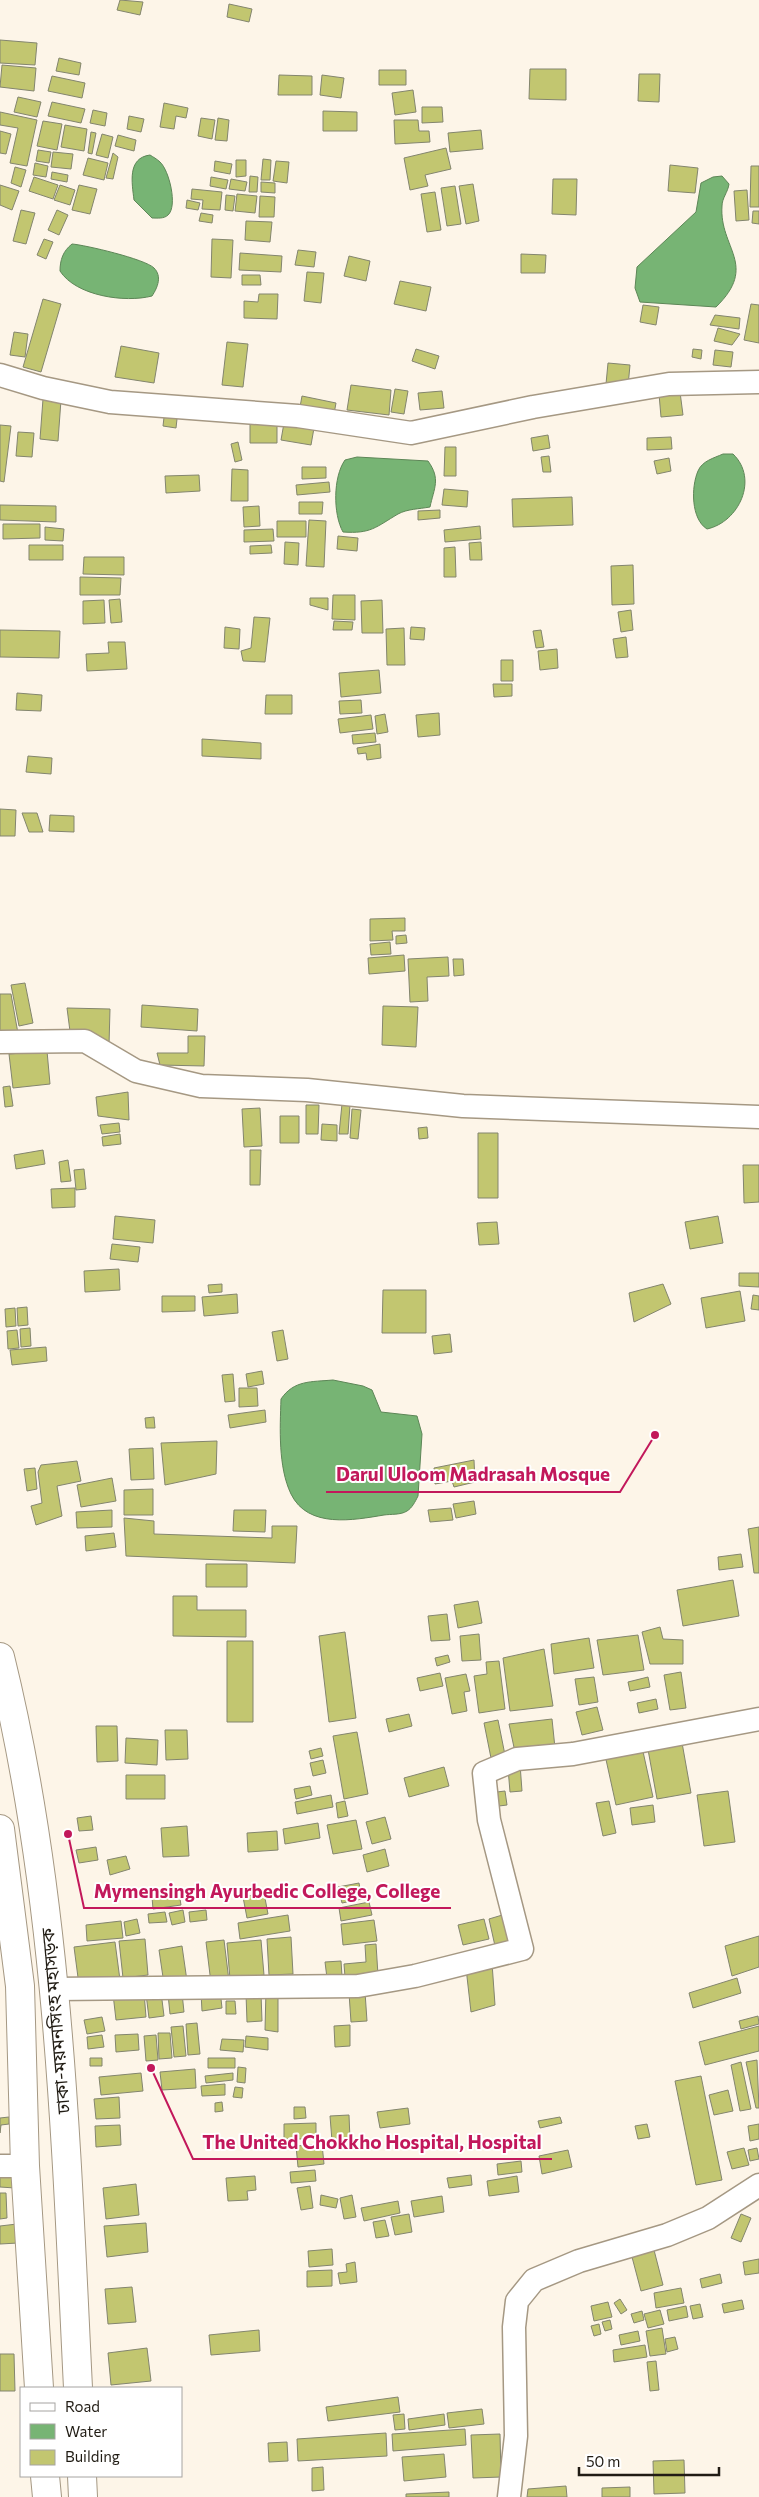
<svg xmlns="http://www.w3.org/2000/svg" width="759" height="2497" viewBox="0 0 759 2497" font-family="Commissioner,'Noto Sans Bengali',sans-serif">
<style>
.water{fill:#77b474;stroke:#5d8657}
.building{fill:#c2c670;stroke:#83856e}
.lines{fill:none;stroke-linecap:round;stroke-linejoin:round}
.minor-casing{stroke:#a59883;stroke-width:25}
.secondary-casing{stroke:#a59883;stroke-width:30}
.minor{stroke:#fff;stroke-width:22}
.secondary{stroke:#fff;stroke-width:28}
.labels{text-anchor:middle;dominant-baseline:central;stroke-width:4;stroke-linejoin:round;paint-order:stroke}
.street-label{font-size:18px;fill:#211c14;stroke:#fff}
.leader{fill:none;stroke:#c2185b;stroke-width:2}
.callout-dot{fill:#c2185b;stroke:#fff;stroke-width:2}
.callout-label{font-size:19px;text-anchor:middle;font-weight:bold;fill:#c2185b;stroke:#fff;stroke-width:4;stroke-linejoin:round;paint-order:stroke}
</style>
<rect width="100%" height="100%" fill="#fdf5e8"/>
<path class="water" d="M150,155C153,157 157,159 160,162C169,170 178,206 168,215C164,219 157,218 152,218L134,200C132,183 127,158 150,155Z
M722,176L729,184C728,192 722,198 722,206C719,248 759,265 716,307L640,302L635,288L637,267L696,212L701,183L713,177Z
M72,244C85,245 145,259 154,268C162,276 158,287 152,296C125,303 76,296 60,271C60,260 63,251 72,244Z
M723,454H733C759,479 739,522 707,529C691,519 691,487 698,471C702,461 714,458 723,454Z
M357,457L428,461C441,479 434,488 430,507C419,509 407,509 398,514C376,527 371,534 343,532C333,514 333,477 345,460Z
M333,1380L363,1386L372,1390L381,1412L417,1416L422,1434L418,1496C415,1502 412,1508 407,1511C401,1515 391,1514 384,1515C354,1520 308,1529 291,1494C278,1467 280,1428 281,1399C294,1380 311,1382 333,1380Z"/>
<path class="building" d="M120,0L143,2L140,15L117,10Z
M229,4L252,9L249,22L227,17Z
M0,40L37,43L35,65L0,63Z
M59,58L81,63L79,75L56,71Z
M2,65L36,68L34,91L0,87Z
M530,69H566V100L529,99Z
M379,70H406V85H379Z
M639,74H660L659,102L638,101Z
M279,75L312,76V95H278Z
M322,75L344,78L341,98L320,95Z
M52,76L85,83L82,98L48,91Z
M413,90L416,112L395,115L392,93Z
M18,97L41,102L37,117L14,112Z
M52,102L85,109L81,123L48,116Z
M164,103L188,108L186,118L176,116L174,129L160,127Z
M422,107H442L443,122L422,123Z
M93,110L107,113L105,126L90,123Z
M323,111L357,112V131H323Z
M0,112L37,120L27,166L10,163L18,128L0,125Z
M129,116L144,119L141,132L127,129Z
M201,118L215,120L212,139L198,136Z
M218,118L229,120L227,141L215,140Z
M394,120H418L419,131H429L430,142L395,144Z
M43,121L62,124L57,150L37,146Z
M65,125L87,129L84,151L61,147Z
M481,130L483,149L450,152L448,133Z
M0,131L11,134L6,154L0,153Z
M91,132L96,133L92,154L88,153Z
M102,134L113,137L108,158L96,155Z
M118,135L136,140L134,151L115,146Z
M446,148L451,169L425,175L428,186L410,190L404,158Z
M38,150L51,152L49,163L36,161Z
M53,152L73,154L71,169L51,167Z
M113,153L118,157L113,179L106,178Z
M88,158L108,163L104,180L83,175Z
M263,159L271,160L270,180H261Z
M236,160H246V176L236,177Z
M215,161L232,164L230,174L214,171Z
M276,161L289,162L287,183L273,181Z
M35,163L48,166L46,177L33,175Z
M670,165L698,168L695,193L668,191Z
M751,166H759V207H750Z
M15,167L26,170L21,187L11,183Z
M52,172L68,175L67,182L51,179Z
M250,176L258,177L257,192H249Z
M34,177L58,185L53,199L29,191Z
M211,177L228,180L226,189L210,186Z
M231,179L247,182L245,191L229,189Z
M553,179H577L576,215L552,214Z
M261,182L275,183V193L261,192Z
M473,184L479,221L466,224L459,186Z
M0,185L19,191L12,210L0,205Z
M60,185L75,190L70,205L54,200Z
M79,185L97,189L90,214L72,210Z
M455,186L461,224L447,226L441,188Z
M192,189L222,192L220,210L202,209L203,200L191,199Z
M747,190L749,220L736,221L734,191Z
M435,192L441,230L427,232L421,194Z
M237,194L257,196L255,213L235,211Z
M226,195L235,196L233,211L225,210Z
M260,196L275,197L274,217H259Z
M187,200L200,203L198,210L186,208Z
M21,210L35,213L26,244L13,241Z
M57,210L68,215L59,235L48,230Z
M753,211H759V224L752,223Z
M201,213L213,215L212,223L199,221Z
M246,221L272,222L270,242L245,240Z
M44,239L53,242L46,259L37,255Z
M212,239L233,240L231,278L211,277Z
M298,250L316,252L314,267L295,265Z
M240,253L282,256L281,272L239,270Z
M521,254L546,255L545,273H521Z
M349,256L370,261L366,281L344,276Z
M307,272L324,273L321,303L304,301Z
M242,275H260L261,285H242Z
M400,281L431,287L426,311L394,304Z
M259,294H278L277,319L244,318V301L258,302Z
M43,299L61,304L41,372L23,367Z
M751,304L759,305V343L744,340Z
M643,305L659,307L656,325L640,322Z
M715,315L740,318L739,329L710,325Z
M718,328L740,334L732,345L714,341Z
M14,332L28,334L25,357L10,355Z
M227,342L248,344L243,387L222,385Z
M121,346L159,353L154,383L115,377Z
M416,349L439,356L435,369L412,361Z
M693,349L702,350L701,359L692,357Z
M715,350L733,352L731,367L713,365Z
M608,363L630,365L628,386L606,384Z
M351,385L391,390L389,415L347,410Z
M395,389L408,391L404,414L391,412Z
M442,391L444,408L420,410L418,393Z
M680,392L683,415L661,417L659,394Z
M302,396L336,403L334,414L300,407Z
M43,399L61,400L58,441L40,439Z
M165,409L178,410L176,428L163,426Z
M250,419H277V443H250Z
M284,423L314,428L311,445L281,440Z
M0,425L11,426L4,482L0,481Z
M18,432L34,433L32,457L16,456Z
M548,435L550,448L533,451L531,438Z
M671,437L672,449L647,450V438Z
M238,442L242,460L235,462L231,444Z
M445,447H456V476H444Z
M549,456L551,472H543L541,457Z
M669,458L671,471L657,474L654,461Z
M302,467H326V478L302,479Z
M232,469L248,470V501H231Z
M199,475L200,491L166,493L165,476Z
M329,482L330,492L297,495L296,485Z
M444,489L468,491L467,507L442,505Z
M572,497L573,525L513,527L512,499Z
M299,502H323L322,514H299Z
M0,505L56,506V522L0,520Z
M259,506L260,526L244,527L243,507Z
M440,510V518L418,520V511Z
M309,520L326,521L324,567L306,566Z
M277,521H306V537H277Z
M3,524H40V538L3,539Z
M480,526L481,539L445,542L444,530Z
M45,527L64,529L63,541L45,540Z
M273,529L274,541L244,542V530Z
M338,536L358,538L357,551L337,549Z
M285,542L299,543L298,565L284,564Z
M481,542L482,560H470L469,543Z
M29,545H63V560H29Z
M271,545L272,553L250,554V546Z
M455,547L456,577H444V548Z
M84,557H124V575L83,574Z
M633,565L634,604L612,605L611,566Z
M80,577L121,578L120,595H80Z
M333,595H355V620L332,619Z
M310,598H328V610L310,605Z
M120,599L122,622L111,623L109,600Z
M104,600L105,623L83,624V601Z
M382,600L383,633H362L361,601Z
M631,610L633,630L621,632L618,612Z
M254,617L270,618L265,662L243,661L241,651L251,648Z
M334,621L353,622L352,630H333Z
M225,627L240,629L239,649L224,648Z
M411,627L425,628L424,640L410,639Z
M404,628L405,665H387L386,629Z
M0,630L60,631L59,658L0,657Z
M541,630L544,647L536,648L533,631Z
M626,637L628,657L616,658L613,639Z
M108,642H125L127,669L87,671L86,654L109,653Z
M557,649L558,668L540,670L538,651Z
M501,660H513V681H501Z
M379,670L381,693L341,697L339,673Z
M493,684H512V696L494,697Z
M17,693L42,695L41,711L16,710Z
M266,695H292V714H265Z
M361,700L362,713L340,714L339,701Z
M439,713L440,735L418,737L416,715Z
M385,714L388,732L377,734L375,716Z
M371,715L373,729L340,733L338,719Z
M375,733L376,742L353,744L352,735Z
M202,739L261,743V759L202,756Z
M380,744L381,758L367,760L366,753L358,754L357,748Z
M28,756L52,758L51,774L26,772Z
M0,809L16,810L15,836H0Z
M22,813H37L43,832H29Z
M50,815L74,816V832L49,831Z
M405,918V931H392L393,940L370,941V919Z
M406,935L407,943L396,944V936Z
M390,942L391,954L371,955L370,944Z
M404,955L405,971L369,974L368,958Z
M448,957L449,976L427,977L428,1001L410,1002L408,959Z
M453,959H463L464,975L454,976Z
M25,983L33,1023L19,1026L11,985Z
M0,994H11L19,1039H0Z
M142,1005L198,1009L197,1031L141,1027Z
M383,1006L418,1007L416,1047L382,1045Z
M67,1008L110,1009L109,1045L71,1039Z
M188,1036H205L204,1066L160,1065L157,1053H188Z
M47,1051L50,1084L13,1088L9,1054Z
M10,1086L13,1106L5,1107L3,1087Z
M128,1092L129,1120L98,1116L96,1097Z
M342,1104L350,1105L348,1134H339Z
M306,1105H319L318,1134H306Z
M260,1108L262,1146L244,1147L242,1109Z
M352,1109L361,1110L358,1139L350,1138Z
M280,1116H299V1143H280Z
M119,1123L120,1132L102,1134L100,1125Z
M322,1124L337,1125V1141L321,1140Z
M427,1127L428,1138L419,1139L418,1128Z
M478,1133H498V1198H478Z
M120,1134L121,1144L103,1146L102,1137Z
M43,1150L45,1164L16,1169L14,1155Z
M250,1150H261L260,1185H250Z
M68,1160L71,1181L61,1182L59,1162Z
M743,1165H759V1202L744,1203Z
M84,1169L86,1189L76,1190L74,1170Z
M75,1188V1207L52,1208L51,1189Z
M115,1216L155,1220L153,1243L113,1239Z
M718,1216L723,1243L690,1249L685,1222Z
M497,1222L499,1244L479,1245L477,1223Z
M112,1244L140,1247L138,1262L110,1259Z
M119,1269L120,1290L85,1292L84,1271Z
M739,1273H759V1287L739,1286Z
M222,1284V1292L209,1293L208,1285Z
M663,1284L671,1304L634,1322L629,1293Z
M383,1290H426V1333H382Z
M740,1291L745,1321L706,1328L701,1298Z
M237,1294L238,1313L204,1316L202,1297Z
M753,1295L759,1296V1310L751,1309Z
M162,1296H195V1311L162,1312Z
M27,1307L28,1325L18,1326L17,1308Z
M15,1308L16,1326L6,1327L5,1309Z
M30,1328L31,1346L21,1347L20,1329Z
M17,1330L19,1348L8,1349L7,1331Z
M283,1330L288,1359L277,1361L272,1332Z
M450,1334L452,1352L434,1354L432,1336Z
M46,1347L47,1361L12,1365L10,1350Z
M262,1371L264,1384L248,1387L246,1374Z
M233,1374L235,1401L225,1402L222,1375Z
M239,1388H257L258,1406L239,1407Z
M265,1410L266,1422L230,1428L228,1415Z
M154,1417L155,1428H146L145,1418Z
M217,1441L216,1474L165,1485L161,1443Z
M153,1448L154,1479L131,1480L129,1449Z
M474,1460L475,1482L454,1487L452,1481L435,1484L434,1468Z
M77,1461L81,1481L57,1486L62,1516L36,1525L31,1506L42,1503L38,1472L41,1465Z
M35,1468L37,1489L27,1491L24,1469Z
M112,1478L116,1501L81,1507L77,1485Z
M153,1489V1515H124V1490Z
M474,1501L476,1514L456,1518L453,1504Z
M451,1508L453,1520L430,1522L428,1510Z
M112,1510V1527L77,1528L76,1512Z
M234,1510H266L265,1532L233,1531Z
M124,1518L154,1521V1534L272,1538V1526H297L295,1563L126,1556Z
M759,1527V1573H754L748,1529Z
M114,1533L116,1547L86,1551L85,1536Z
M741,1554L743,1567L719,1570L718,1557Z
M206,1564H247V1587H206Z
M733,1580L739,1616L683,1626L677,1590Z
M173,1596H197V1610H246V1637L173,1636Z
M478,1601L482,1623L458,1628L454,1605Z
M447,1614L450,1640L431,1641L428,1616Z
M660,1627L663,1639L683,1640V1664H650L642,1632Z
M345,1632L356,1718L329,1722L319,1636Z
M479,1634L481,1660L462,1661L460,1636Z
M638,1635L644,1670L603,1675L597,1640Z
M589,1638L594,1668L554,1674L551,1644Z
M227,1641H253V1722H227Z
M544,1649L553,1706L510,1711L503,1658Z
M448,1655L450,1662L437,1666L435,1658Z
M499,1661L505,1709L479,1713L474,1676L487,1674L486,1662Z
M681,1672L686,1708L670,1710L664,1675Z
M440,1673L443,1686L420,1691L417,1678Z
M466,1674L470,1691L464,1692L467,1711L452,1714L445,1678Z
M594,1677L598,1702L579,1705L575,1679Z
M648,1677L650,1687L630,1691L628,1682Z
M656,1699L658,1709L639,1713L637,1703Z
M597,1707L603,1730L582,1735L576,1712Z
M409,1714L412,1726L389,1732L386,1719Z
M552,1719L555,1748L515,1752L509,1724Z
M498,1720L505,1755L491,1758L484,1723Z
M96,1726H117L118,1761L97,1762Z
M165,1730H187L188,1759L166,1760Z
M357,1732L368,1794L344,1799L333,1736Z
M681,1737L691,1793L657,1799L647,1744Z
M126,1738L158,1740L157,1765L125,1763Z
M642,1747L653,1797L616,1805L605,1755Z
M321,1748L323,1756L311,1759L309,1751Z
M323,1760L326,1773L313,1776L310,1763Z
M520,1764L522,1791L510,1792L508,1768Z
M444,1767L449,1786L409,1797L404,1778Z
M126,1775H165V1799H126Z
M310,1786L312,1795L296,1799L294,1789Z
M505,1791L507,1805L499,1806L497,1792Z
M728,1791L735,1842L704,1846L697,1795Z
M331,1795L333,1807L297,1814L295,1802Z
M345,1801L348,1816L338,1818L336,1803Z
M609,1801L616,1833L603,1836L596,1803Z
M653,1805L655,1822L632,1825L630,1808Z
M91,1816L93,1830L79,1831L77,1818Z
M385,1817L391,1839L372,1844L366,1822Z
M356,1820L362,1849L333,1854L327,1825Z
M318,1823L320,1838L285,1844L283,1829Z
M187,1826L189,1856L163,1857L161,1828Z
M277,1831L278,1850L248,1852L247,1833Z
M96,1847L98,1860L79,1863L76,1850Z
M385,1849L389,1866L367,1872L363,1855Z
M126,1856L130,1869L110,1875L107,1860Z
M359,1883L362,1899L342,1903L338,1887Z
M179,1893L181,1905L153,1909L152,1897Z
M264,1893L268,1914L247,1918L243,1897Z
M369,1902L372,1915L341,1921L339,1908Z
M183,1910L185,1922L172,1925L169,1913Z
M206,1910L207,1920L190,1922L189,1912Z
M165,1912L167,1922L149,1923L148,1914Z
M509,1913L516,1941L495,1946L489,1919Z
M288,1915L290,1931L240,1939L238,1923Z
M137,1919L140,1933L126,1936L124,1922Z
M484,1919L489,1939L463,1945L458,1925Z
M374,1920L377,1941L343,1945L341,1924Z
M121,1921L123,1938L87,1941L86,1925Z
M759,1936V1967L732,1976L725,1946Z
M291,1937L293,1974L269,1975L267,1939Z
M145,1939L148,1975L123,1978L119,1941Z
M224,1940L229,1981L211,1983L206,1942Z
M261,1940L264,1975L230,1979L227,1943Z
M115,1942L120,1980L79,1985L74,1947Z
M376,1944L378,1975L345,1977L344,1964L366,1962L365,1945Z
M182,1946L187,1981L164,1984L159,1950Z
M341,1961L342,1976L327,1978L325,1962Z
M492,1963L495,2005L471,2012L466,1968Z
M737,1978L741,1993L693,2008L689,1993Z
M278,1989V2032L265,2030L266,1990Z
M220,1990L222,2008L202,2011L201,1993Z
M144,1992L146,2017L116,2020L113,1994Z
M161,1992L164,2016L149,2018L146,1994Z
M365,1992L367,2021L351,2022L349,1993Z
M182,1993L184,2012L170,2014L168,1994Z
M246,1994H261L262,2021L247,2022Z
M226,2001H235L236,2014H226Z
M758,2016L759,2024L741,2029L739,2021Z
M102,2017L105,2031L87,2034L84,2020Z
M197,2023L200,2054L188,2055L186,2024Z
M350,2025V2046L335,2047L334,2026Z
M183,2026L186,2056L174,2057L171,2027Z
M759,2026V2051L705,2065L699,2042Z
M158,2033H170L172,2058L159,2059Z
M138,2034L139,2050L116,2052L115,2035Z
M102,2035L104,2047L88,2049L87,2037Z
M156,2035L158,2060L146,2061L144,2036Z
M246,2036L268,2038V2050L245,2047Z
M222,2039L244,2040L243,2052L220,2050Z
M90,2058H102V2066H90Z
M208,2058H235V2068H208Z
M757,2060L759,2108H756L746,2062Z
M741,2062L751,2109L740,2111L731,2065Z
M238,2067L246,2068L245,2083L237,2082Z
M195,2069L196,2088L162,2090L160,2072Z
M141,2073L143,2091L101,2095L99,2077Z
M233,2073V2080L206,2083L205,2076Z
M701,2076L722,2180L696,2185L675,2081Z
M225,2084V2095L202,2096L201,2086Z
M235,2087L243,2088L242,2098L233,2097Z
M728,2090L733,2111L714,2115L709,2095Z
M119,2097L120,2118L96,2119L94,2099Z
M222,2102L223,2111L215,2112V2103Z
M294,2107H305L306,2118L294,2119Z
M408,2108L410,2124L380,2128L377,2112Z
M349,2115L350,2140L332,2141L330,2116Z
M9,2117V2124L1,2125L0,2133V2118Z
M560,2117L562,2123L540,2128L538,2121Z
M316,2123V2139H284V2124Z
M647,2124L650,2137L638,2139L635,2126Z
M759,2124V2139L750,2141L748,2126Z
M120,2125L121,2145L96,2147L95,2126Z
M322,2144L324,2164L298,2167L296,2146Z
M744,2148L749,2165L732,2169L727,2152Z
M757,2148L759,2159L750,2161L748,2150Z
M568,2150L572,2167L542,2174L539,2156Z
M521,2161L522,2172L498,2175L497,2164Z
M315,2170L316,2181L291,2183L290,2172Z
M0,2173L16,2174L15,2188L0,2187Z
M471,2175L472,2185L449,2188L447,2178Z
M255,2176L256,2190L247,2191L248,2200L228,2201L226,2178Z
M517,2176L519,2192L489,2196L487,2181Z
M136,2184L139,2215L106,2219L103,2188Z
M310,2186L313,2208L301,2210L297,2188Z
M0,2193H6L7,2218L0,2219Z
M321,2195L338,2199L336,2208L320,2205Z
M352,2195L356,2217L344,2219L340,2198Z
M442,2196L444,2212L414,2217L411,2201Z
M398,2201L400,2213L364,2221L361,2208Z
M409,2214L412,2232L395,2235L391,2217Z
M741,2214L751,2218L741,2242L731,2238Z
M385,2220L389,2236L376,2238L373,2222Z
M146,2223L148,2252L107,2257L104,2226Z
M17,2224L18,2243L0,2244V2226Z
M332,2249L333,2265L309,2267L308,2251Z
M654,2250L663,2285L641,2291L632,2257Z
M759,2259V2273L745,2275L743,2262Z
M355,2262L357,2282L340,2284L338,2273L347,2272L346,2264Z
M332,2270V2286L307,2287V2271Z
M720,2274L722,2283L702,2288L700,2279Z
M132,2287L136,2322L108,2324L105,2289Z
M681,2288L684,2303L656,2308L654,2293Z
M620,2299L627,2310L621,2314L614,2303Z
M742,2300L744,2309L724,2313L722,2304Z
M608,2302L612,2317L594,2321L591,2306Z
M700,2304L703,2317L693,2319L690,2306Z
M686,2306L688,2317L669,2321L667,2310Z
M660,2310L664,2324L648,2328L644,2314Z
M642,2311L644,2320L634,2323L631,2314Z
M610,2320L612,2329L605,2331L602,2322Z
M599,2324L601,2334L594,2336L591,2326Z
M662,2328L666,2354L650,2356L646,2331Z
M259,2330L260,2351L211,2355L209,2335Z
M638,2331L640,2341L621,2345L619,2335Z
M675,2337L678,2349L667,2352L665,2339Z
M645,2345L647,2357L614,2362L613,2350Z
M147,2348L151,2381L111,2385L108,2353Z
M0,2354H14L15,2391H0Z
M656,2361L659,2390L650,2391L647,2362Z
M398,2397L400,2412L328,2421L326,2407Z
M482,2409L484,2424L449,2428L447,2413Z
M404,2414L405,2429L395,2430L393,2415Z
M444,2414L445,2425L409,2430L408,2419Z
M465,2429L466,2445L393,2451L392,2434Z
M386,2433L387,2456L298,2461L297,2439Z
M500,2434L501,2477L473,2478L471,2435Z
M287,2442L288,2461L269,2462L268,2443Z
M444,2454L446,2477L404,2481L402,2457Z
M684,2460L685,2493L654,2494L653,2461Z
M323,2467L324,2490L312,2491V2468Z
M566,2486L567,2497H527L528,2489Z
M630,2487V2497H602V2488Z
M449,2492V2497H406V2494Z"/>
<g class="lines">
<defs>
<path id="minor" d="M0,375L43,388L110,402L298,416L411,433L533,407L669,384L759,382
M0,1042L85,1041L136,1071L201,1086L307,1090L463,1106L759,1117
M54,1989L358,1986L415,1976L522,1949L489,1820L484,1773L517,1759L573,1754L759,1719
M0,2166H25
M509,2497L516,2436L514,2327L517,2301L534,2280L579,2261L667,2235L708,2218L759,2185"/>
<path id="secondary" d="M0,1657C59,1896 66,2143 78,2388
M0,1829L20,1986L25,2166L39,2388
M45,2476L47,2497
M82,2476L83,2497"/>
</defs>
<use href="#minor" class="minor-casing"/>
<use href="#secondary" class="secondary-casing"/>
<use href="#minor" class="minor"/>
<use href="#secondary" class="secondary"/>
</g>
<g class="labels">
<g class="street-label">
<text transform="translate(55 2021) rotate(-95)">ঢাকা-ময়মনসিংহ মহাসড়ক</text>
</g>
</g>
<path class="leader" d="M655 1435L620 1492H326M68 1834L84 1908H451M151 2068L193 2159H552"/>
<g class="callout-dot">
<circle cx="655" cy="1435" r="5"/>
<circle cx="68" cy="1834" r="5"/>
<circle cx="151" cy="2068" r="5"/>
</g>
<g class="callout-label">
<text x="473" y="1481">Darul Uloom Madrasah Mosque</text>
<text x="267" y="1898">Mymensingh Ayurbedic College, College</text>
<text x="372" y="2149">The United Chokkho Hospital, Hospital</text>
</g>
<rect x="20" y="2387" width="162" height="90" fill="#ffffff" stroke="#a6a4a1"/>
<rect x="30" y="2403" width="25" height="8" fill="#ffffff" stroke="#a6a4a1"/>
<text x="65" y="2412" font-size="15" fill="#211c14">Road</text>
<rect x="30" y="2424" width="25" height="15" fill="#77b474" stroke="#a6a4a1"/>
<text x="65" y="2437" font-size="15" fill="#211c14">Water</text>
<rect x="30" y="2450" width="25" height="15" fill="#c2c670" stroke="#a6a4a1"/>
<text x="65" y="2462" font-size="15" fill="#211c14">Building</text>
<path d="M579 2467v8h140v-8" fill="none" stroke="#211c14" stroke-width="2.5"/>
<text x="586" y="2467" font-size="15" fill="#211c14" stroke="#ffffff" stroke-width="4" paint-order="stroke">50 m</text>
</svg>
